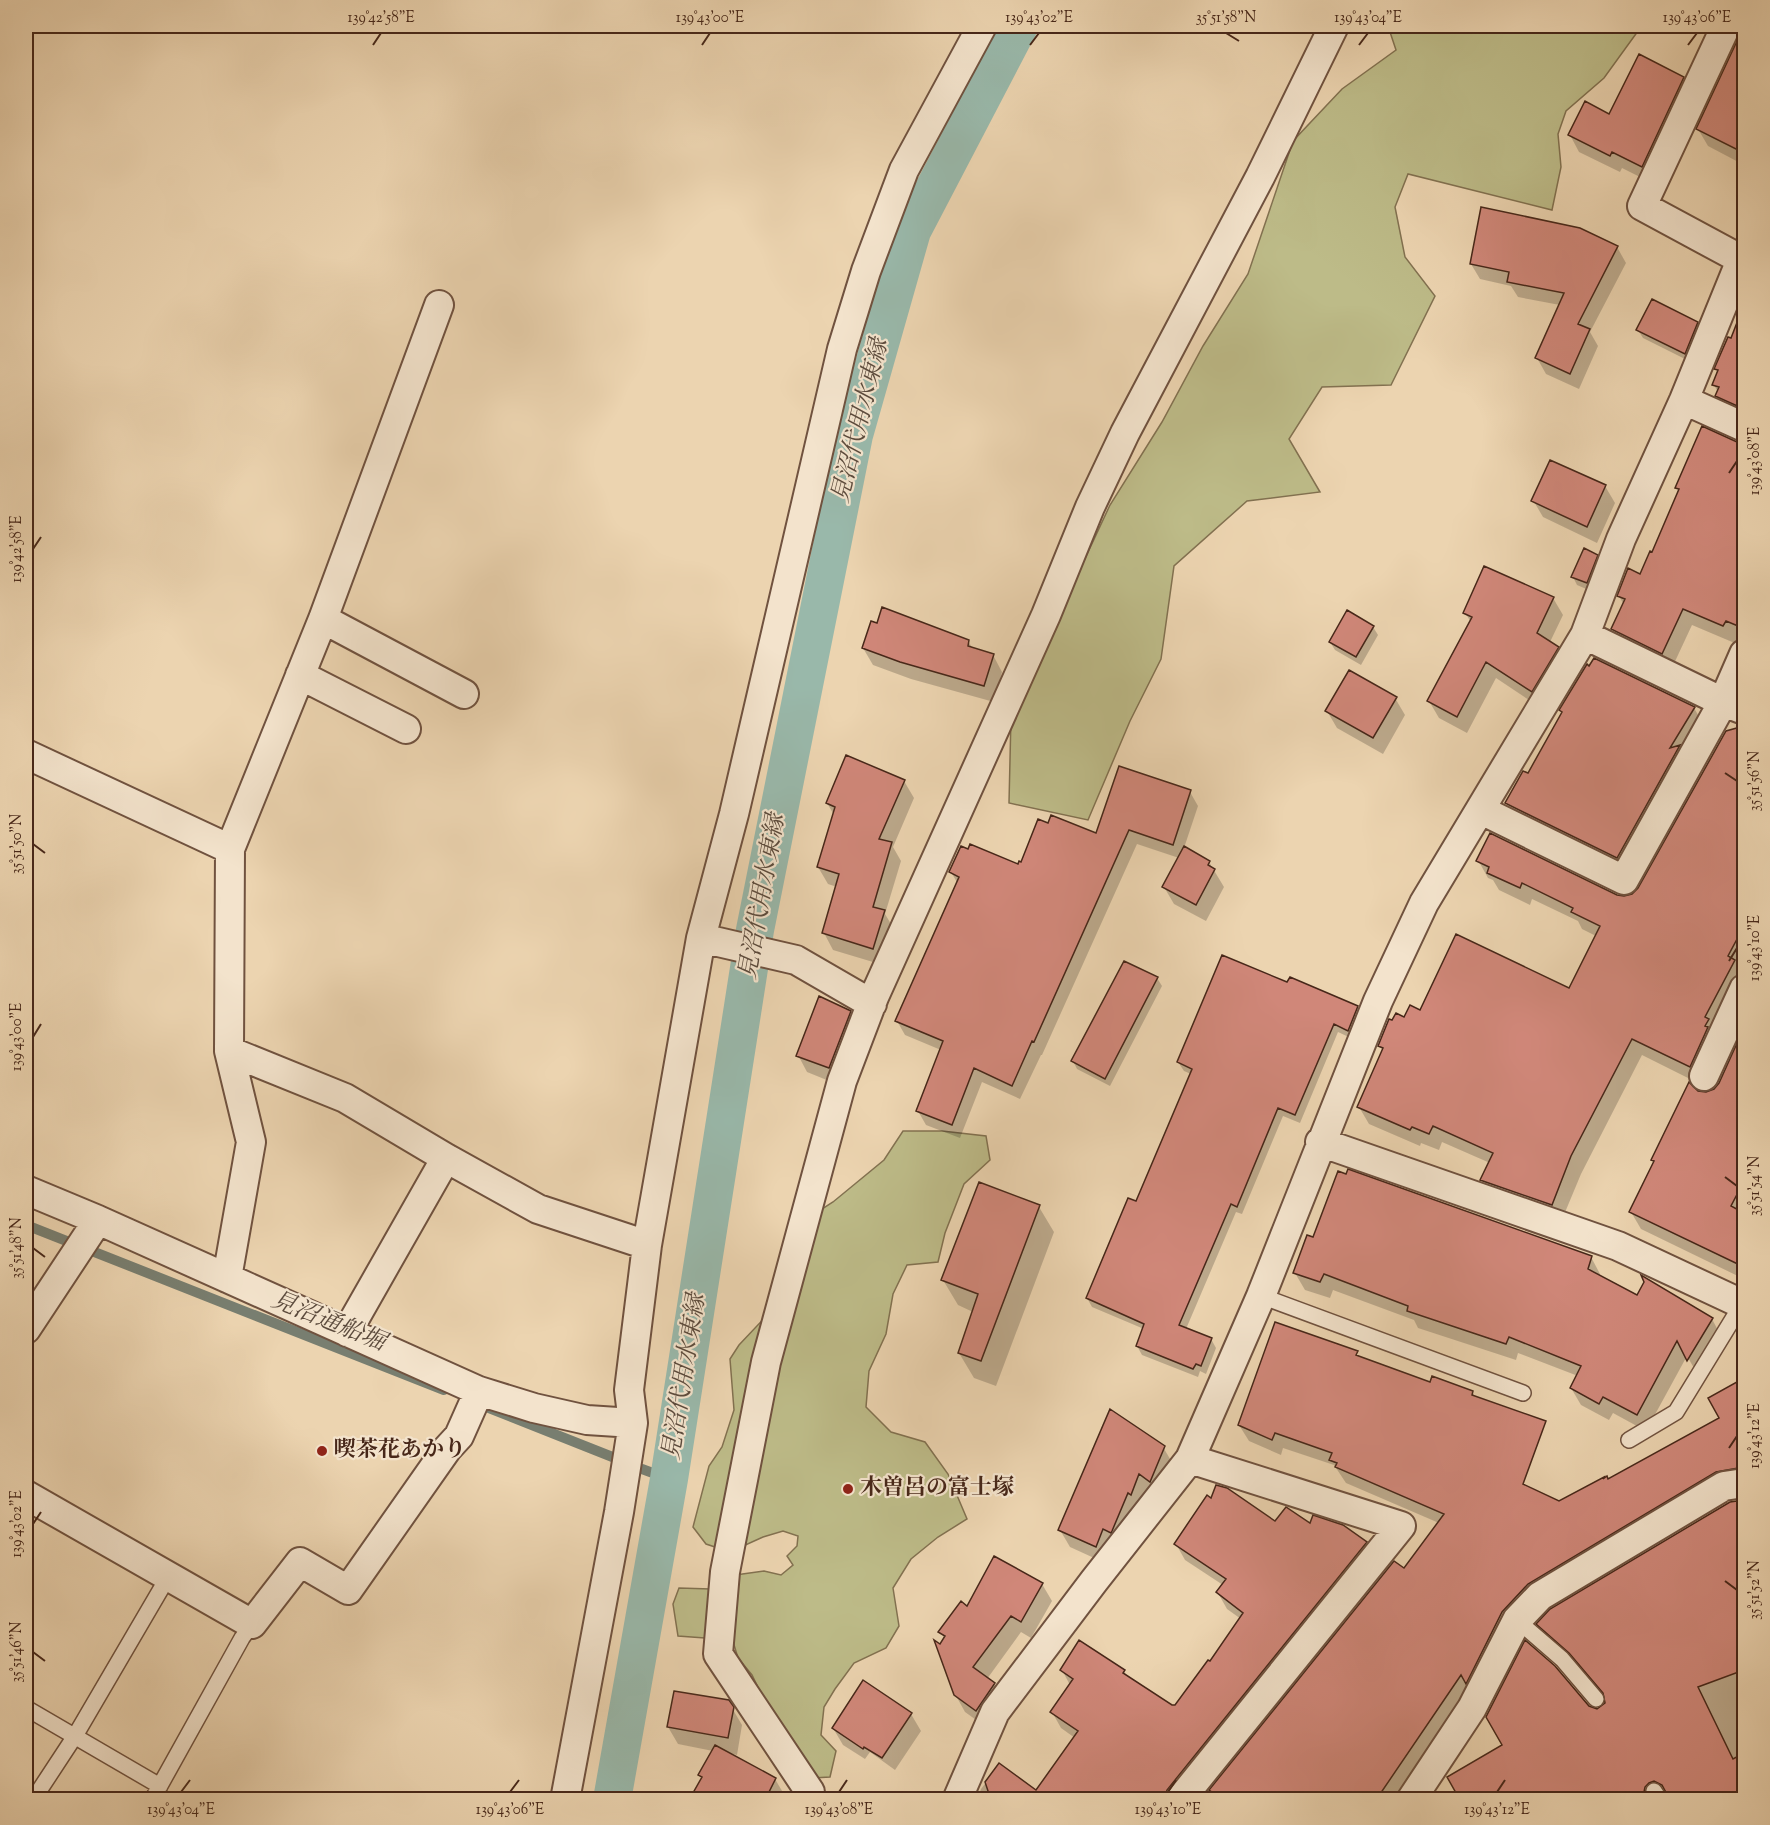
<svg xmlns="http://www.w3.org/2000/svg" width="1770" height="1825" viewBox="0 0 1770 1825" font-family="'Sorts Mill Goudy','Noto Serif JP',serif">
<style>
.green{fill:#bdbb88;stroke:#827150;stroke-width:1.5}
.shadow{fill:#0003}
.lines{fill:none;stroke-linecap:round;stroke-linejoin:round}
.stream{stroke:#787e70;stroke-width:10}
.canal{stroke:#99b8aa;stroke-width:38}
.building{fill:#d08779;stroke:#472719;stroke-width:1.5}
.lane-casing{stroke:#70523f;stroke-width:18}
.street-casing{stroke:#70523f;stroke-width:32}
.lane{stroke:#f3e3cc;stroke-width:15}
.street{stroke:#f3e3cc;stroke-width:28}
.ticks{fill:none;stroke:#472719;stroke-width:2}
.poi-dot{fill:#8f2418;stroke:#f3e3cc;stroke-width:2}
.labels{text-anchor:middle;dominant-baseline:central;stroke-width:4.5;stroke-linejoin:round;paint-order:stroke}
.poi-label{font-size:22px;font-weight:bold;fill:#472719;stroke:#f3e3cc;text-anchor:start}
.water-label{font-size:24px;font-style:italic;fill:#5c4b3d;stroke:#f3e3cc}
.neatline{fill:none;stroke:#472719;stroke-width:2}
.ticks-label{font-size:15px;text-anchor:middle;fill:#472719}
</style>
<rect width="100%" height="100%" fill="#ecd4b0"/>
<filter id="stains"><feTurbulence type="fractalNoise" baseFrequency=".00333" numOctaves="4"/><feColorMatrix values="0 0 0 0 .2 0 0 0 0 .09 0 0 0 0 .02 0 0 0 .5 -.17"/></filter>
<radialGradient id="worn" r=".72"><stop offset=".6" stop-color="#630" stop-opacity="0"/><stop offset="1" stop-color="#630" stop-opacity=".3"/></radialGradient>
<path class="green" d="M1388,26H1690L1638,31L1604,78L1566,111L1558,134L1561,167L1552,210L1408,174L1395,207L1405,257L1435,296L1391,385L1322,387L1289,439L1320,492L1247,501L1174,566L1161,659L1130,721L1088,820L1009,803L1011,717L1110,505L1162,422L1203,346L1248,274L1293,141L1342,89L1396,50Z
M903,1131H942L986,1136L990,1160L964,1184L945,1233L938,1262L907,1265L893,1294L886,1334L869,1371L866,1407L891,1432L925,1442L948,1474L967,1519L938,1537L911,1559L893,1588L899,1626L886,1648L854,1663L835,1689L824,1707L821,1735L836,1751L830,1777L812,1778L777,1727L752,1675L738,1658L728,1625L705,1638L678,1636L673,1604L679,1588L711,1589L721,1577L764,1571L781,1575L793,1565L787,1556L797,1546L798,1536L783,1531L763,1537L730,1552L706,1544L693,1527L709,1466L722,1447L734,1410L730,1359L739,1345L772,1310L788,1231L833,1202L884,1160Z"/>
<path class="shadow" d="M1743,31L1744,32V165L1708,146L1698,129Z
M1683,78L1693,95L1652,183L1622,168L1620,172L1579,152L1570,135Z
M1617,247L1626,263L1590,332L1598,346L1579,389L1546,374L1537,358L1560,305L1518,297L1511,286L1480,279L1471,264Z
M1744,303V421L1727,413L1717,396L1718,392L1714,385L1718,373L1716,369L1731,340Z
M1697,323L1702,331L1689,361L1643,338L1638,330Z
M1737,443L1744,445V647L1692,625L1671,670L1622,646L1613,629L1624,605L1619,596L1640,576L1653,554L1680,493L1677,488Z
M1605,486L1615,503L1597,543L1543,517L1533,500Z
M1596,556L1601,564L1591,591L1577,585L1573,577Z
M1553,598L1563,615L1550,642L1558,648L1568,665L1541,708L1496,678L1467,733L1439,718L1429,701L1471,622L1465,613Z
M1347,612L1373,627L1378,635L1361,665L1335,650L1330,642Z
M968,641L973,649L993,655L1002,672L994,702L911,679L873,665L863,648Z
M1395,698L1405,715L1383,754L1337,728L1327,711Z
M1694,708L1704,725L1627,874L1516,820L1506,803L1528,776L1563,713L1561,710Z
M1744,727V993L1700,1084L1642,1055L1581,1174L1561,1222L1492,1198L1482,1180L1490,1163L1442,1142L1439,1150L1421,1143L1420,1146L1369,1124L1359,1107L1383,1051L1380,1045L1405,1019L1421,1012L1570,990L1596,936L1582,929L1578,921L1532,899L1530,905L1499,890L1493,880L1488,878L1478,860L1616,896L1624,898L1633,896L1640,889L1727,733Z
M904,781L914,798L893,847L901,861L885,914L894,929L883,965L833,950L824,933L837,887L828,884L818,867L834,815L827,803Z
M1190,792L1198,806L1184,848L1209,862L1224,887L1206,921L1174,904L1164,887L1179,858L1137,844L1042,1055H1041L1020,1099L982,1082L960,1138L926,1125L918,1111L941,1050L905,1035L897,1021L958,884L951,872L1018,866L1097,835Z
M1124,963L1157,978L1162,986L1110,1086L1077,1069L1073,1061Z
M1288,984L1357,1007L1362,1016L1353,1039L1338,1032L1300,1123L1283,1116L1242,1214L1236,1212L1186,1329L1211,1339L1216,1348L1206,1374L1200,1371L1198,1377L1142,1355L1137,1346L1144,1329L1092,1307L1087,1298L1137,1203L1191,1074L1184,1071L1178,1062Z
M850,1012L860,1029L839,1085L807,1072L798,1055Z
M1744,1031V1279L1641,1229L1631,1212L1654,1163L1652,1160L1696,1092L1705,1094L1714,1091L1720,1084Z
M1039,1207L1054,1232L996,1386L974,1378L959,1353L973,1312L958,1305L943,1280Z
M1591,1257L1600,1274L1599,1277L1638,1298L1712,1319L1721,1336L1698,1375L1687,1356L1646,1431L1613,1413L1609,1420L1581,1405L1571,1388L1578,1376L1518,1353L1516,1360L1418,1328L1414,1320L1333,1290L1330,1298L1305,1290L1295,1273Z
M1355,1356L1431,1383L1472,1392L1476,1398L1466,1567L1559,1503L1603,1479L1608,1481L1721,1419L1710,1398L1744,1380V1484L1537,1600L1471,1689L1396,1800H1204L1394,1563L1405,1570L1439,1523L1346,1483L1334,1465L1283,1448L1281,1455L1249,1441L1239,1425Z
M1163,1447L1173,1464L1105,1563L1070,1547L1060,1530Z
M1744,1500V1800H1670L1668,1798L1657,1800H1462L1604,1707L1607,1700L1580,1669L1547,1640L1538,1624L1730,1503Z
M1276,1523L1310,1526L1366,1543L1375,1559L1181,1800H977L981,1789L999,1765L1037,1793L1075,1738L1061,1728L1052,1712L1070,1685L1062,1670L1080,1642L1124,1671L1128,1679L1171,1707H1175L1210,1663L1241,1619L1227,1609L1218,1593L1223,1585L1185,1560L1176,1544Z
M1042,1584L1052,1601L1031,1638L1021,1632L987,1679L994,1684L1004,1701L986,1727L965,1712L955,1694L940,1646L945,1639L940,1632Z
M675,1692L732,1708L742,1725L737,1755L729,1753L775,1779L785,1796L783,1800H695L702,1779L700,1775L713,1751L678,1744L668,1727Z
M911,1714L921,1731L895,1770L870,1752L865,1759L843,1745L833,1728Z"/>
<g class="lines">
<path class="stream" d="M26,1225L444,1390
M489,1408L615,1458
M642,1469L669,1479"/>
<path class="canal" d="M612,1800L669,1479L755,930L854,435L912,231L1019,26"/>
</g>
<path class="building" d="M1744,26V153L1696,129Z
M1639,54L1684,77L1642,167L1612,152L1610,156L1568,135L1585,101L1609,114Z
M1481,207L1580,228L1618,246L1578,324L1590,329L1570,374L1535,358L1564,293L1507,282L1509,272L1470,264Z
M1652,299L1698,322L1685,354L1636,330Z
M1743,307H1744V409L1715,396L1719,387L1712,385L1718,370L1714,369L1728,337L1731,338Z
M1702,426L1737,442L1744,443V611L1738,626L1726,621L1723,626L1683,609L1662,654L1611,629L1625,599L1617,596L1628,568L1640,574L1650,551L1652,552L1679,489L1675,488Z
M1550,460L1606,485L1587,527L1531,501Z
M1584,548L1598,555L1587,583L1571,577Z
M1484,566L1554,597L1537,633L1559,647L1532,692L1486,662L1457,717L1427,701L1472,617L1463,613Z
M882,607L969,640L968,646L994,654L984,686L900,662L862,648L871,621L877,623Z
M1347,610L1374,626L1356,657L1329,642Z
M1594,658L1695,707L1670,748L1680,745L1617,858L1505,803L1523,771L1528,773L1562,712L1559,710L1587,664L1589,666Z
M1349,670L1397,697L1373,738L1325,711Z
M1744,726V926L1728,956L1735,960L1705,1017L1709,1019L1705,1026L1708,1027L1690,1067L1632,1039L1571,1156L1552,1205L1480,1180L1493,1153L1433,1126L1429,1134L1412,1127L1410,1130L1357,1107L1383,1048L1378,1046L1389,1019L1392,1020L1396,1013L1404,1017L1410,1005L1420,1010L1456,934L1569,988L1600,926L1571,912L1573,908L1522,883L1520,888L1487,873L1489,867L1476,861L1490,833L1617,895L1624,896L1632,894L1638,888L1726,731Z
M846,755L905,780L879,839L892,842L873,907L885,910L873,949L822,933L839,874L817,867L835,807L826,803Z
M1119,766L1191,790L1173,845L1129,830L1034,1042L1032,1041L1012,1086L974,1068L952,1125L916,1111L943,1041L895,1021L959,877L949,872L961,846L968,849L970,844L1018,864L1019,861L1021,862L1038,819L1048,823L1051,815L1096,833Z
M1184,846L1210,861L1208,865L1215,869L1196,905L1162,887Z
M1222,955L1287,982L1290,977L1358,1006L1348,1031L1334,1024L1295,1115L1278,1108L1237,1207L1231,1204L1179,1325L1212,1338L1201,1366L1196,1364L1193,1369L1136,1346L1144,1324L1086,1298L1128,1198L1136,1201L1192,1069L1177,1062Z
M1124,961L1158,977L1105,1079L1071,1061Z
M819,996L851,1011L829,1068L796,1056Z
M1738,1041L1744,1044V1181L1731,1206L1744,1213V1267L1629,1212L1654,1161L1651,1160L1689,1082L1698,1091L1706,1092L1714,1089L1719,1083Z
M1348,1169L1592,1256L1588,1269L1637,1295L1644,1282L1641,1275L1713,1318L1687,1361L1677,1341L1637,1415L1603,1397L1599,1404L1570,1388L1581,1366L1509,1337L1506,1344L1407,1311L1408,1306L1324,1274L1320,1282L1293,1273L1307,1235L1313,1237L1338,1171L1346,1174Z
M979,1182L1040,1205L981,1361L958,1353L978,1294L941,1280Z
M1275,1322L1358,1351L1356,1355L1430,1382L1432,1376L1473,1391L1472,1395L1546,1421L1523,1484L1559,1501L1604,1477L1603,1479L1607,1476L1608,1479L1719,1418L1708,1398L1744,1378V1467L1716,1472L1528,1584L1502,1612L1466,1684L1461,1675L1376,1800H1223L1209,1790L1394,1561L1404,1568L1444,1514L1335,1467L1337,1463L1329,1460L1332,1453L1275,1433L1272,1440L1238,1425Z
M1110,1409L1165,1446L1150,1482L1139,1474L1131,1495L1128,1493L1112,1531L1111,1533L1103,1529L1096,1547L1058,1530Z
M1216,1485L1227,1488L1275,1521L1286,1507L1310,1523L1313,1515L1343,1525L1367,1542L1167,1790L1164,1800H991L985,1782L999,1763L1036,1790L1078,1731L1050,1712L1073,1679L1060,1670L1079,1640L1125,1670L1123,1673L1172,1705H1175L1208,1660L1210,1661L1243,1613L1216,1592L1226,1579L1174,1544L1207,1495L1211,1498Z
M1744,1500V1670L1698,1687L1733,1759L1744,1753V1800H1670L1662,1785L1654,1781L1649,1783L1645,1787L1644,1792L1648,1800H1460L1447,1777L1502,1745L1486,1717L1525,1640L1555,1666L1589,1706L1597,1709L1605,1703L1603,1693L1569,1653L1536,1624L1550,1609L1730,1502Z
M994,1556L1043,1583L1021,1622L1011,1616L973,1667L995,1683L976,1711L954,1695L934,1640L940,1644L945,1636L938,1632L961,1601L967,1606Z
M863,1680L912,1713L882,1758L864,1747L863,1749L832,1728Z
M674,1691L729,1700L734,1707L728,1738L667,1727Z
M715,1745L776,1778L765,1800H689L702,1777L698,1775Z"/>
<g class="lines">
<defs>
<path id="lane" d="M1261,1296L1523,1393
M1629,1440L1676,1412L1742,1304
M1517,1620L1562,1659L1596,1699
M26,1708L160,1786
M1654,1791L1660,1800
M33,1800L75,1736L168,1577
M152,1800L242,1638L252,1624"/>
<path id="street" d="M1726,26L1642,206L1744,261
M1684,400L1744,427
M323,619L464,694
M1585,635L1723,702L1744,710
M300,675L406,729
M26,754L230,849
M1481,810L1624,880L1723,702L1744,654
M701,938L796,960L872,1004
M229,1051L345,1098L446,1158L538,1209L647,1245
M1704,1076L1744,989
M1320,1142L1618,1246L1742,1304L1744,1303
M26,1190L98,1220L479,1391L534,1408L587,1420L633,1423
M227,1278L251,1142L229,1051L230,849L323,619L439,305
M26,1329L98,1220
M347,1332L446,1158
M26,1495L252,1624L300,1562L348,1590L447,1449L459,1436L479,1391
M565,1800L619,1512L633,1423L629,1390L647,1245L701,938L734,814L842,349L866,271L904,170L982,26
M804,1800L810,1792L718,1654L725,1572L766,1362L842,1081L874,997L1046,615L1090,507L1125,433L1260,177L1334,26
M957,1800L995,1712L1094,1581L1190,1459L1261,1296L1378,1001L1424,903L1585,635L1621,539L1684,400L1741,260
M1180,1800L1401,1526L1190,1459
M1411,1800L1472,1708L1517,1620L1540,1596L1724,1486L1744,1483"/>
</defs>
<use href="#lane" class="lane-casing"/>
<use href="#street" class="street-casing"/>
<use href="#lane" class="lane"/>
<use href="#street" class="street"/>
</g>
<path class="ticks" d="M1226,33L1239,41M373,45L381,33M702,45L710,33M1030,45L1039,33M1359,45L1368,33M1688,45L1697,33M1729,473L1737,461M33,549L41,537M1725,773L1737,781M33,844L45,853M1729,961L1737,948M33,1037L41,1024M1725,1177L1737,1186M33,1248L45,1257M1729,1448L1737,1436M33,1524L41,1512M1725,1581L1737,1590M33,1652L45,1661M181,1792L190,1780M510,1792L519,1780M839,1792L847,1780M1168,1792L1176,1780M1497,1792L1505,1780"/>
<g class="poi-dot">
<circle cx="322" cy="1451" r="6"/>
<circle cx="848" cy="1489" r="6"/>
</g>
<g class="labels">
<g class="poi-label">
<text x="334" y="1451">喫茶花あかり</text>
<text x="860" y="1489">木曽呂の富士塚</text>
</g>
<g class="water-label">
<text transform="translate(861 421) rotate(-76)">見沼代用水東縁</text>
<text transform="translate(763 897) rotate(-80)">見沼代用水東縁</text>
<text transform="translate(328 1322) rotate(22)">見沼通船堀</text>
<text transform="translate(685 1377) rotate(-81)">見沼代用水東縁</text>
</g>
</g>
<rect width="1770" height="1825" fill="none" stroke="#ecd4b0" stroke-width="66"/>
<rect x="33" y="33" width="1704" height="1759" class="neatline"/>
<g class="ticks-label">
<text x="381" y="22">139°42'58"E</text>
<text x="710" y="22">139°43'00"E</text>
<text x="1039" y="22">139°43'02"E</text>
<text x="1226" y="22">35°51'58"N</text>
<text x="1368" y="22">139°43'04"E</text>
<text x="1697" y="22">139°43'06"E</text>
<text transform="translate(1754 461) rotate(-90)" y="5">139°43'08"E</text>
<text transform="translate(16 549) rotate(-90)" y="5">139°42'58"E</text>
<text transform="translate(1754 781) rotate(-90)" y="5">35°51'56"N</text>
<text transform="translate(16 844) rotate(-90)" y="5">35°51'50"N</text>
<text transform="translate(1754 948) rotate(-90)" y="5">139°43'10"E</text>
<text transform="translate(16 1037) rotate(-90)" y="5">139°43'00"E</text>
<text transform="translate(1754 1186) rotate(-90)" y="5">35°51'54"N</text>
<text transform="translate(16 1248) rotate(-90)" y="5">35°51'48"N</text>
<text transform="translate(1754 1436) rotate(-90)" y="5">139°43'12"E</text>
<text transform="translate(16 1524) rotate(-90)" y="5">139°43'02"E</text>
<text transform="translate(1754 1590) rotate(-90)" y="5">35°51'52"N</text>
<text transform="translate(16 1652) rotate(-90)" y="5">35°51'46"N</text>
<text x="181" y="1814">139°43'04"E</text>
<text x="510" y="1814">139°43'06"E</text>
<text x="839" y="1814">139°43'08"E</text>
<text x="1168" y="1814">139°43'10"E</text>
<text x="1497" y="1814">139°43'12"E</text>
</g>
<rect width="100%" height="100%" filter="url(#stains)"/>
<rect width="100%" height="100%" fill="url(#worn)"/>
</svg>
